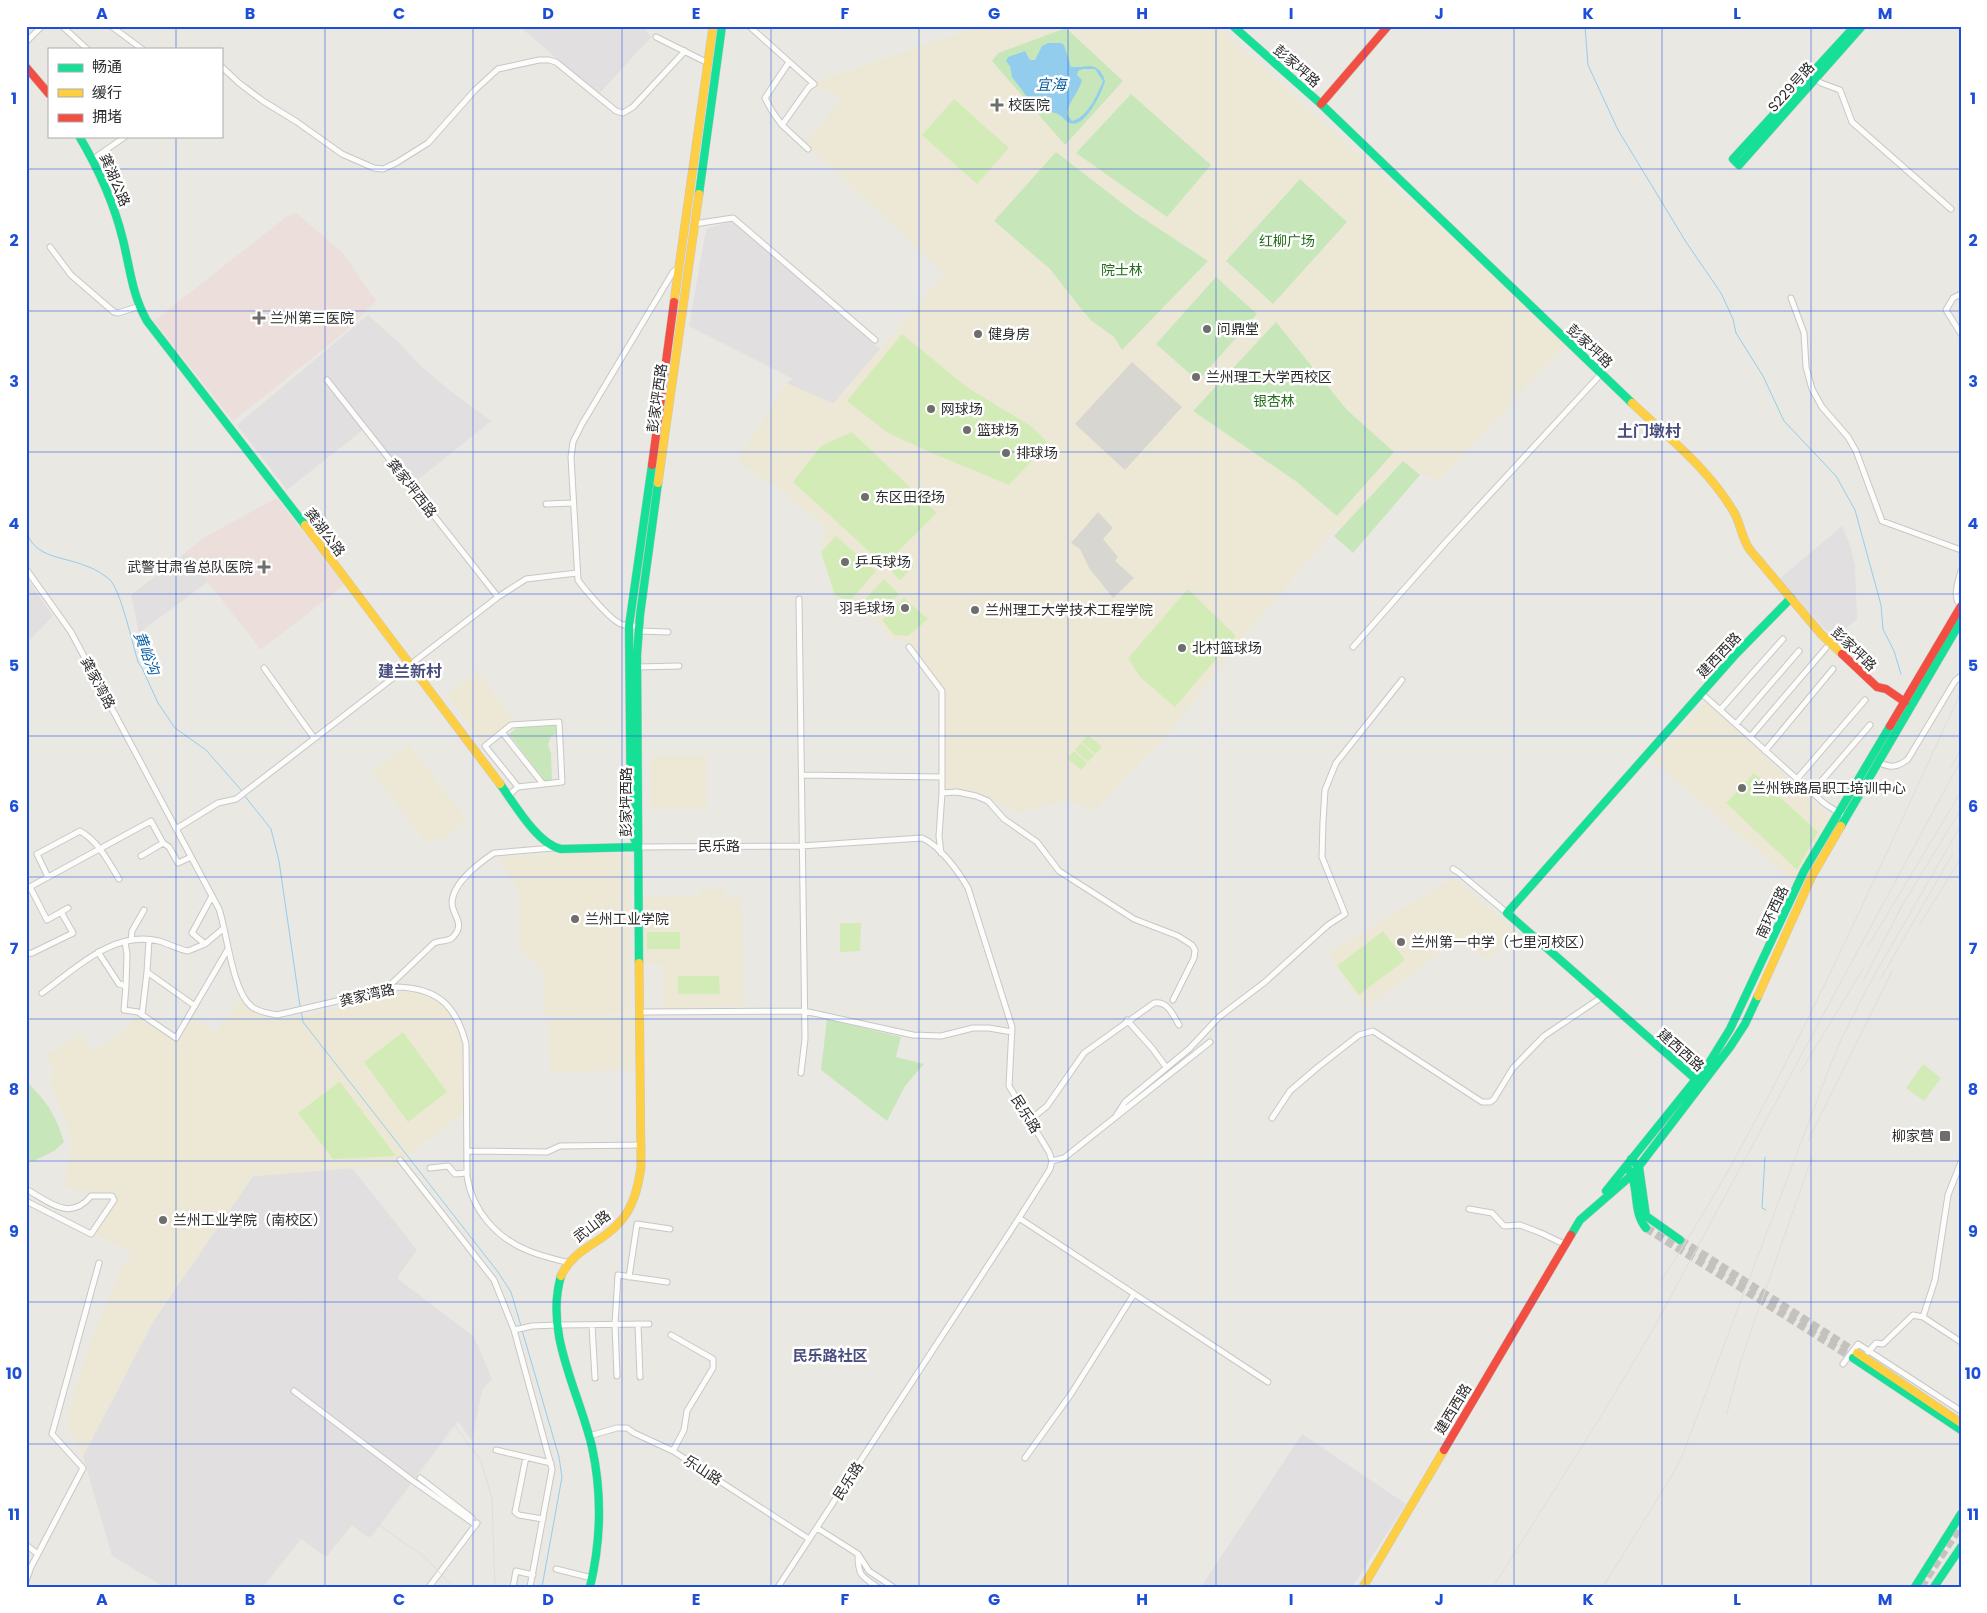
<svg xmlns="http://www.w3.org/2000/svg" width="1987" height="1613" viewBox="0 0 1987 1613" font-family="Poppins,'Noto Sans SC',sans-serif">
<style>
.industrial{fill:#e2dfe1}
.education{fill:#ede8d6}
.medical{fill:#ecdeda}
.green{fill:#c7e7ba}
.pitch{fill:#d2ebb7}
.plaza{fill:#d8d6d0}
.water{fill:#93cdee;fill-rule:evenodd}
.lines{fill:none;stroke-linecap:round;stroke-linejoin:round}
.stream{stroke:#93cdee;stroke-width:1}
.secondary-tunnel{stroke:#c4c2be;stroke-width:8;stroke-dasharray:8 4;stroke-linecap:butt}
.primary-tunnel{stroke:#c4c2be;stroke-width:8;stroke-dasharray:8 4;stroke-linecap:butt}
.street-casing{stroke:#c8c7c7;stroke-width:7}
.fast-casing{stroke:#c8c7c7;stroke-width:9}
.slow-casing{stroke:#c8c7c7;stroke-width:9}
.jam-casing{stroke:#c8c7c7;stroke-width:9}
.street{stroke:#fcfcfb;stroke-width:5}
.fast{stroke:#16e098;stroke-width:8}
.slow{stroke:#ffcf43;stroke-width:8}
.jam{stroke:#f24e42;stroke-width:8}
.rail{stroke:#dededf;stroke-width:1}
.grid{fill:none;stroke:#1d4ed8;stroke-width:1;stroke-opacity:0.55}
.poi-dot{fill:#6e6e6c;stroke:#fff;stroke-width:2}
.labels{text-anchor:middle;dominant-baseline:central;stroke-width:5;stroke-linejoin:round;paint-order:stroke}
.street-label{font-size:14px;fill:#2c2c2c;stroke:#fff}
.poi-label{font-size:14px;fill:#2c2c2c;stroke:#fff;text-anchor:start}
.park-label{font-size:14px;fill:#216e18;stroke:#fff}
.water-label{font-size:15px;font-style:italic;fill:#085fa4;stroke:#fff}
.neighbourhood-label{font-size:15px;font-weight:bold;fill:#4a4e7f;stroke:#fff}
.quarter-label{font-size:16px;font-weight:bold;fill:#4a4e7f;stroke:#fff}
.neatline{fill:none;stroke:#1d4ed8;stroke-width:2}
.grid-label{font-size:16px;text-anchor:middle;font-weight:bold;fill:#1d4ed8}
</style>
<rect width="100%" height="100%" fill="#eae8e2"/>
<path class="industrial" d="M519,26H643L651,37L598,95Z
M734,220L880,349L833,404L786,383L793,379L689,326L706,229Z
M368,315L399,343L421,366L448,389L491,421L409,487L364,429L287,490L237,425Z
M1842,526L1850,545L1855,565L1857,619L1834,639L1779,579Z
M185,553L209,581L139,633L131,595Z
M26,578L53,616L26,644Z
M352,1168L417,1250L397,1278L474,1337L492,1379L482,1390L472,1441L458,1421L371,1537L366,1536L352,1525L326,1557L301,1539L263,1587H164L112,1556L83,1456L154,1320L253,1176Z
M1302,1434L1406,1504L1352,1587H1201Z"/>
<path class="education" d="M981,26H1217L1568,342L1438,481L1402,465L1342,530L1335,528L1247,633L1169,733L1093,812L1085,806L1065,801L1019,813L987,797L960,794L944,796L942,698L904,641L891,639L881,625L834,596L821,552L826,527L784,493L737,461L786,383L833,404L945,274L805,143L841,100L835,93L825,89L819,92L817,81Z
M478,671L513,720L482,742L447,694Z
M1706,701L1830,817L1793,881L1652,760Z
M409,744L467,820L439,842L435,838L427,844L372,772Z
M650,755H707V809H650Z
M556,853L629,854L630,1013L543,1016V972L520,947L519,891L499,858Z
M1453,878L1515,929L1488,960L1458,939L1365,1009L1328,953Z
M725,888L726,898H742L744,1006L664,1008L663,964H644L643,897L699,896L700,889Z
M410,992L431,996L446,1007L459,1028L464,1060L463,1113L411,1153L401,1167L352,1168L253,1176L154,1320L83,1456L67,1425L72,1399L94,1333L122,1266L131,1259V1255L128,1251L95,1234L117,1199V1194L84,1193L64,1187L71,1144L66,1122L49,1081L54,1072L47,1055L81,1034L92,1051L123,1033L137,1014L176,1043L193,1017L216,1033L241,999L250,1011L258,1015L276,1020L298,1017Z
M637,1016L638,1070L550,1072L549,1019Z"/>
<path class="medical" d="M296,213L342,252L376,301L345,332L233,421L154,321L286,217Z
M277,498L344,585L261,650L185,553L203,538Z"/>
<path class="green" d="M1066,28L1123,81L1065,145L992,61L998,53Z
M1131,94L1211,165L1167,217L1076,153Z
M1056,152L1135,213L1208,261L1122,350L1114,337L1092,321L1082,310L1050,269L994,221Z
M1300,179L1347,222L1273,304L1226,261Z
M1216,277L1257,314L1198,381L1156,344Z
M1276,322L1347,410L1394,452L1337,516L1297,482L1193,411Z
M1403,461L1420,475L1353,553L1334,536Z
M556,724L557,734L551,736L548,745L551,753L552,781H545L509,734L519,726Z
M827,1019L901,1037L896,1057L924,1064L905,1086L887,1121L821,1070Z
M26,1081C47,1102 55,1113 64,1142L54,1151L33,1161L26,1158Z"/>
<path class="pitch" d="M954,99L1009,148L977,184L922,135Z
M902,334L968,388L1031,426L1048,443L1009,485L925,450L888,433L847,401Z
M852,432L937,513L884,565L793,482L821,446Z
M836,536L876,571L850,601L835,595L821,552Z
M904,557L914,566L900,580L891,571Z
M884,579L899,594L876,617L858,607Z
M1188,589L1235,635V637L1175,707L1140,677L1128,658Z
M904,598L928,619L908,636L894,635L882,620Z
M1088,735L1102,747L1095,754L1082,742Z
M1081,743L1094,755L1088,762L1075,750Z
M1074,751L1087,763L1081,770L1067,758Z
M1754,773L1818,832L1797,870L1726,803Z
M840,923H861L860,951L840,952Z
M1383,931L1405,960L1359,995L1337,966Z
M647,932H680V949H647Z
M678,976H719L720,994H678Z
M403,1032L447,1092L408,1122L364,1062Z
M1923,1064L1941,1078L1924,1101L1906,1088Z
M339,1082H340L396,1156L333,1159L298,1113Z"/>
<path class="plaza" d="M1132,362L1182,407L1125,470L1075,424Z
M1098,512L1113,528L1103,539L1118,557L1115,561L1134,578L1113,598L1089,568L1080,549L1071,543Z"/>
<path class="water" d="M1048,43H1061L1064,45L1071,67C1088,68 1098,60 1105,81C1103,91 1084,130 1070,123C1066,122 1064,118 1061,116C1054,111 1045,111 1037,110L1012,77L1010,66L1006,61L1008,57L1025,51L1030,60H1035L1042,46ZM1083,69H1095L1103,81C1097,95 1088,117 1072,121L1067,114C1069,100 1079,93 1082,80L1077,75L1078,71Z"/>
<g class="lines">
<path class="stream" d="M1585,26L1588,65L1618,130L1686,242L1721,293L1733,319L1736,333L1763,376L1784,421L1836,476L1855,510L1881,605L1883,629L1894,651L1901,674
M26,531C35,559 63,556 86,566C93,568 103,574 109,579C120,587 133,646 138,662L142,668L158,703L175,728L206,750L242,791
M244,795L271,829L279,861L300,1006
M301,1010L303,1022L498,1272L511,1292L521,1326
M1765,1157L1762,1208L1766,1210
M522,1330L559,1457L562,1477L542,1587"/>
<path class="secondary-tunnel" d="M1646,1228L1853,1358
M1680,1240L1857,1353"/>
<path class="primary-tunnel" d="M1921,1587L1961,1525"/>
<defs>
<path id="street" d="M62,26L87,49
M111,26L142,49
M749,26L814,84L809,87L782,125L772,111L765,98L789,62
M656,37L708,63
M26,42L42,26
M221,66L239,83L263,101L297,122L342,154L374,168L383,169L396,163L428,143L475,90L498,69L539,60H549L556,62L616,111L623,113L633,107L685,51
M1814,78L1821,83L1840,90L1852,122L1951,209
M782,125L808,149
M93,159L126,136
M694,224L733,218L875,340
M50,247L71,275L114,312L118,313L137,307
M1961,294L1953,298L1946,310L1961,334
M1791,298L1804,333L1806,367L1812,389L1822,407L1848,437L1856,451L1882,521L1961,550
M327,380L498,597
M546,504L573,503
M26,569L71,632L219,909C227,932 232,990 251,1006C258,1012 268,1013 277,1015L397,987C437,988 456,1005 466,1044L467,1176C472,1210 496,1238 529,1251C541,1256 554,1259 566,1262
M799,599L805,1039L801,1073
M1961,606C1952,598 1958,582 1961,571
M639,626C632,626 625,627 619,623C609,618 585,590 578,580L571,457L573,442L582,424L673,272L679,267
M639,631L668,632
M909,647L942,691V793L939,836L941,853
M1353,647L1445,543L1601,374
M637,667L679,666
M264,668L314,738
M1701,693L1825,804L1841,814
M1720,710L1783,639
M1736,724L1799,651
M502,732L543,784
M1750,737L1826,648
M1765,751L1833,669
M1878,762C1890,768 1897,768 1908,759L1955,681L1961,676
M802,775L942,777
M1797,779L1865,700
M1812,792L1870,725
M942,793L957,792L976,796L988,801L1004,819L1037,842L1059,871L1134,919L1178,936L1192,945L1195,950L1194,958L1173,1000
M509,795L518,787L562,782L559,722L511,725L485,746L518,787
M176,829L218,803L236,799L498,597L526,579L577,573
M638,847L801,846L922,838C939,845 959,872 968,888L1012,1027L1009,1086L1049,1152L1052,1161L1050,1169L1019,1218L778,1587
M141,856L163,843L169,847L178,863L191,857
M1453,869L1458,872L1507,913
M48,877L37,854L80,831C99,842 108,861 119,879
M30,887L47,920L68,908
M26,889L151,821L163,843
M131,940L132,931L144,910
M205,944L192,933L212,896
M98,952L119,984L126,986L127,954L125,942
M26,954L32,953L73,933L61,912
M147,972L195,1006
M126,986L124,1010L138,1012L176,1038L228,949
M386,989L434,943C440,940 447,942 452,938C467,923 452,917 452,902C453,883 479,863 494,853L553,848
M42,993C75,969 113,930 159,941C169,944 178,949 188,951L205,944L224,928
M640,1012L804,1011L913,1035L941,1036L973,1028H989L1012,1032
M142,1015L147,972L149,940
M1127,1020L1152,1048L1166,1067
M1116,1116L1125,1102L1189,1049L1219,1017L1265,982L1328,925L1345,914L1322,857L1323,822L1325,790L1336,763L1402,680
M1272,1118L1290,1091L1318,1067L1359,1035L1373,1031L1482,1102H1490L1494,1099L1513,1068L1544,1036L1602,997
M1030,1120L1047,1106L1084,1053L1154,1003C1168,1001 1173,1015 1179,1025
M467,1151L547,1152L560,1146L642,1145
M400,1160L494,1280L514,1330L532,1326L558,1325L649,1324
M1052,1161L1064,1158L1210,1042
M430,1168L448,1166L455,1174L467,1173
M26,1189C49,1202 70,1222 91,1196H112L114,1200L91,1234L26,1201
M1469,1209L1492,1213L1504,1226L1520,1225L1541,1233L1566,1245
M1019,1218L1268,1382
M629,1277L637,1224L670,1229
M1923,1317L1935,1280L1948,1195L1961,1162
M638,1324L640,1377
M592,1325L595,1378
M514,1330L552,1469L530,1587
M671,1335L713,1359V1368L687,1411L684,1430L673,1451
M1868,1352L1876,1343L1883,1344L1913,1315L1923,1317L1961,1342
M1843,1364L1858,1344L1961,1411
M617,1376L615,1324L618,1275L667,1282
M294,1391L413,1481L476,1525
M589,1436L617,1428H627L634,1433L673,1451L809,1539
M496,1450L551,1463
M526,1457L515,1512L519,1515L543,1519
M1025,1458L1071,1394L1134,1294
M420,1478L472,1518
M817,1528L858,1554L869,1571L893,1587
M26,1545L38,1554
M858,1555C858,1575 861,1576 877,1587
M556,1569L592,1578
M26,1581L31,1567L83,1468L52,1434L99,1263
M429,1587L477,1523
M513,1587L516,1571L533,1575"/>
<path id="fast" d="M1233,26L1321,104L1632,403
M1855,26L1733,159L1739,165L1862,26
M79,136C98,168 114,203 123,240C130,268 132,295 147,321L305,525
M699,194L722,26
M500,784C514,803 537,844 561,849L638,847
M1841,826L1961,621
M637,845L631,831L629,626L652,465
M639,963L637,655L640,615L658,483
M1699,1082L1507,913L1735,655L1791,598
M1631,1159L1639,1167L1646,1216L1680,1240
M1626,1166C1641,1183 1631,1211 1646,1228
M1606,1191L1709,1063L1730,1029L1804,871L1890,726
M1571,1235L1580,1220L1633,1174L1730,1047L1745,1024L1758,996
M561,1276C544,1334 579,1391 592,1447C602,1493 601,1541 590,1587
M1853,1358L1961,1430
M1915,1587L1961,1514
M1934,1587L1961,1547"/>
<path id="slow" d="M674,302L713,26
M1632,403C1668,437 1710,470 1735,514C1741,526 1742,539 1750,550L1821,634L1842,654
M658,483L699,194
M305,525L500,784
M1758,996L1812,876L1841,826
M561,1276C574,1248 599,1245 618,1224C633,1209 638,1188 641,1167L639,963
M1857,1353L1961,1423
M1363,1587L1444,1450"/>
<path id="jam" d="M26,67L49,94
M1321,104L1388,26
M652,465L674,302
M1842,654L1877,687L1886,689L1905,702
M1890,726L1961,606
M1444,1450L1571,1235"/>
</defs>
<use href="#street" class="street-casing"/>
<use href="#fast" class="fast-casing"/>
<use href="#slow" class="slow-casing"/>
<use href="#jam" class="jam-casing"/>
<use href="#street" class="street"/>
<use href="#fast" class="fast"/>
<use href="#slow" class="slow"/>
<use href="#jam" class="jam"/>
<path class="rail" d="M1951,767L1961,749
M1897,914L1961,809
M1920,924L1961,858
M1868,946L1961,792
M1881,978L1953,853
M1864,979L1901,908
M1801,1071L1863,969
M1808,1141L1892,971
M228,1240L418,1387L452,1422L481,1461L492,1498L495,1587
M1661,1281C1691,1234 1720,1187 1746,1138C1825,994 1891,841 1961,692
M152,1349L362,1513L426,1558L453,1587
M1727,1413L1741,1360L1812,1157
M1493,1587L1603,1413L1651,1333L1961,760
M1603,1587L1671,1477L1682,1456L1827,1074L1840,1042L1866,990L1961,825"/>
</g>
<path class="grid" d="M176,26V49M325,26V1587M473,26V1587M622,26V1587M771,26V1587M919,26V1587M1068,26V1587M1216,26V1587M1365,26V1587M1514,26V1587M1662,26V1587M1811,26V1587M176,136V1587M26,169H1961M26,311H1961M26,452H1961M26,594H1961M26,736H1961M26,877H1961M26,1019H1961M26,1161H1961M26,1302H1961M26,1444H1961"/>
<g class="poi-dot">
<path d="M994.5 97.5h5v5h5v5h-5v5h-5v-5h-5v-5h5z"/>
<path d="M256.5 310.5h5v5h5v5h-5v5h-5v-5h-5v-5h5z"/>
<circle cx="1207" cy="329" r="5"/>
<circle cx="978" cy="334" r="5"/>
<circle cx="1196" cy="377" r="5"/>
<circle cx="931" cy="409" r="5"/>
<circle cx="967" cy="430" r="5"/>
<circle cx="1006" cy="453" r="5"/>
<circle cx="865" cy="497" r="5"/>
<circle cx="845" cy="562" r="5"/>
<path d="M261.5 559.5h5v5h5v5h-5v5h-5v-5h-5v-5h5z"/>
<circle cx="905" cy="608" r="5"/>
<circle cx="975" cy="610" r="5"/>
<circle cx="1182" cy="648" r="5"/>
<circle cx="1742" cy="788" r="5"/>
<circle cx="575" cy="919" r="5"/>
<circle cx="1401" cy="942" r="5"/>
<rect x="1939" y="1130" width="12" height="12" rx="2.5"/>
<circle cx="163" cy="1220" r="5"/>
</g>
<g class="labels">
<g class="street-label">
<text transform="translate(1297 66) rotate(41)">彭家坪路</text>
<text transform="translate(1791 87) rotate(-48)">S229号路</text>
<text transform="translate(115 180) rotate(67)">龚湖公路</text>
<text transform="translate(1590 346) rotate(43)">彭家坪路</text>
<text transform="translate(657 398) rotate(-82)">彭家坪西路</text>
<text transform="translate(412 488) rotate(52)">龚家坪西路</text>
<text transform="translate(325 532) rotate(53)">龚湖公路</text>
<text transform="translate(1854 649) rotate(44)">彭家坪路</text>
<text transform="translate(1719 655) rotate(-47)">建西西路</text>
<text transform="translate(98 683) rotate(62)">龚家湾路</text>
<text transform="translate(626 802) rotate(-90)">彭家坪西路</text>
<text x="719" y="846">民乐路</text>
<text transform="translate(1772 912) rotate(-65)">南环西路</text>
<text transform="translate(367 995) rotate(-13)">龚家湾路</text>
<text transform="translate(1681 1050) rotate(41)">建西西路</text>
<text transform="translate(1026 1114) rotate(58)">民乐路</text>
<text transform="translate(592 1226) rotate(-37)">武山路</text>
<text transform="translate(1453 1409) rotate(-59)">建西西路</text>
<text transform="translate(703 1470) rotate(33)">乐山路</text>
<text transform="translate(848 1481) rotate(-57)">民乐路</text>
</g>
<g class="poi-label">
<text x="1008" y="105">校医院</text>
<text x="270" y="318">兰州第三医院</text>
<text x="1217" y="329">问鼎堂</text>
<text x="988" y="334">健身房</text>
<text x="1206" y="377">兰州理工大学西校区</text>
<text x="941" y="409">网球场</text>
<text x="977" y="430">篮球场</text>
<text x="1016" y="453">排球场</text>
<text x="875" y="497">东区田径场</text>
<text x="855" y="562">乒乓球场</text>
<text x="253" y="567" text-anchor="end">武警甘肃省总队医院</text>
<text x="895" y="608" text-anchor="end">羽毛球场</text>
<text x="985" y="610">兰州理工大学技术工程学院</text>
<text x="1192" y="648">北村篮球场</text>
<text x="1752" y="788">兰州铁路局职工培训中心</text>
<text x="585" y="919">兰州工业学院</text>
<text x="1411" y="942">兰州第一中学（七里河校区）</text>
<text x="1934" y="1136" text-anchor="end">柳家营</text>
<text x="173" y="1220">兰州工业学院（南校区）</text>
</g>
<g class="park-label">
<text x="1287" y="241">红柳广场</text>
<text x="1122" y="270">院士林</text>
<text x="1274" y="401">银杏林</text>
</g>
<g class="water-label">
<text x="1051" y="84">宜海</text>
<text transform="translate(147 653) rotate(69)">黄峪沟</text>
</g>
<g class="neighbourhood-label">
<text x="830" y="1355">民乐路社区</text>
</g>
<g class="quarter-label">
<text x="1649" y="431">土门墩村</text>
<text x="410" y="671">建兰新村</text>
</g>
</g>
<rect width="1987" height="1613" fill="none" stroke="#ffffff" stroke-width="55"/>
<rect x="48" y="48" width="175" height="90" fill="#ffffff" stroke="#ababab"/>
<rect x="58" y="64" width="25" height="8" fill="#16e098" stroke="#ababab"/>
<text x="92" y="72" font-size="15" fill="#2c2c2c">畅通</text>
<rect x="58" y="89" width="25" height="8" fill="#ffcf43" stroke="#ababab"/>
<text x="92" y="98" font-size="15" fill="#2c2c2c">缓行</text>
<rect x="58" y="114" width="25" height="8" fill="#f24e42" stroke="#ababab"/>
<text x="92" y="122" font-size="15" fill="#2c2c2c">拥堵</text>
<rect x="28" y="28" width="1932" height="1558" class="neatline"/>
<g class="grid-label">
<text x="102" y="19">A</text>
<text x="250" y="19">B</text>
<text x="399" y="19">C</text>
<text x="548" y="19">D</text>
<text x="696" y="19">E</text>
<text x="845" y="19">F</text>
<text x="994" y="19">G</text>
<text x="1142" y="19">H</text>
<text x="1291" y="19">I</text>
<text x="1439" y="19">J</text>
<text x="1588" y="19">K</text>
<text x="1737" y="19">L</text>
<text x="1885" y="19">M</text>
<text x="14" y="104">1</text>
<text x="1973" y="104">1</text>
<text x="14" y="246">2</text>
<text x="1973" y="246">2</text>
<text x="14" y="387">3</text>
<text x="1973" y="387">3</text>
<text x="14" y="529">4</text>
<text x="1973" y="529">4</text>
<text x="14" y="671">5</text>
<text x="1973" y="671">5</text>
<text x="14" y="812">6</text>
<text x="1973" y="812">6</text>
<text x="14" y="954">7</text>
<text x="1973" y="954">7</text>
<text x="14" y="1095">8</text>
<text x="1973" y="1095">8</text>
<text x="14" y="1237">9</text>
<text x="1973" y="1237">9</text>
<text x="14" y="1379">10</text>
<text x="1973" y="1379">10</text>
<text x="14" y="1520">11</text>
<text x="1973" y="1520">11</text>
<text x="102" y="1605">A</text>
<text x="250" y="1605">B</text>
<text x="399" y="1605">C</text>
<text x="548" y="1605">D</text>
<text x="696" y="1605">E</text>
<text x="845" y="1605">F</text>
<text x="994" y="1605">G</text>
<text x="1142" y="1605">H</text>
<text x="1291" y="1605">I</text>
<text x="1439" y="1605">J</text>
<text x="1588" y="1605">K</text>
<text x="1737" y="1605">L</text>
<text x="1885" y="1605">M</text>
</g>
</svg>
